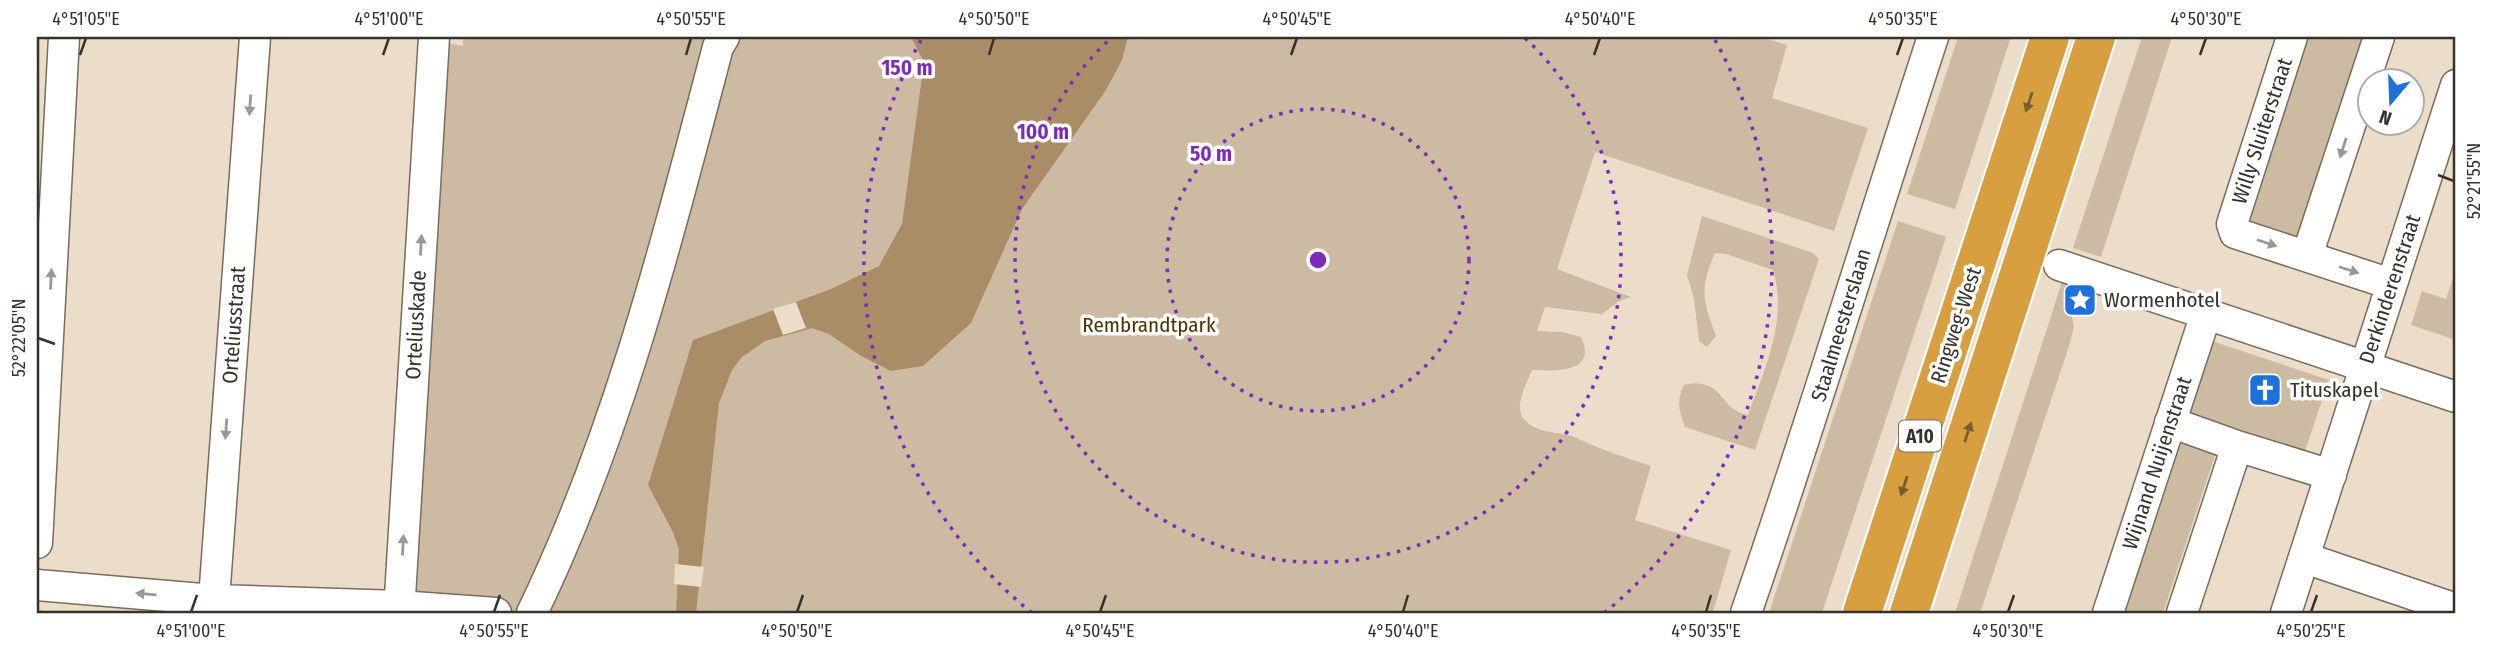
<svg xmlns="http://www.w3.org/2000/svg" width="2493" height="650" viewBox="0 0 2493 650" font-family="'Fira Sans Condensed',sans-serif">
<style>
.green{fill:#ccbba2}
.water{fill:#a88d66}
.pier{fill:#ebddc9}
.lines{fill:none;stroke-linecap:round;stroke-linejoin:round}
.minor-tunnel{stroke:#c7bba9;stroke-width:30;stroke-dasharray:30 15;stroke-linecap:butt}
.minor-casing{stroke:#796d5b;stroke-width:33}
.highway-casing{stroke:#fff;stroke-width:42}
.minor{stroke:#fff;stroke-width:30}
.highway{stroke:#d89f40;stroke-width:38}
.oneway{fill:#775d32}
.oneway2{fill:#9a9894}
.ticks{fill:none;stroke:#363129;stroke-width:2.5}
.ring{fill:none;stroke:#7b2cbf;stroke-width:3.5;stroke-dasharray:3.5 7}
.labels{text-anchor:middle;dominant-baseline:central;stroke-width:7;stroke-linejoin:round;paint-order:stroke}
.shield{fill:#fff;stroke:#726f69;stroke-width:2}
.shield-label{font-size:19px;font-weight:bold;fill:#363129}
.street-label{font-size:21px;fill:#363129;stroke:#fff}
.poi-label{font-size:21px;fill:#363129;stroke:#fff;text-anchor:start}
.park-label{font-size:21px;fill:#4f3300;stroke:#fff}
.centre{fill:#7b2cbf;stroke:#fff;stroke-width:3.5}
.ring-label{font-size:21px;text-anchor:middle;font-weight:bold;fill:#7b2cbf;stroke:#fff;stroke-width:7;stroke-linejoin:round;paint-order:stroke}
.neatline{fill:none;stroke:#363129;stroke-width:2.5}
.ticks-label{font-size:18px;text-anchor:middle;fill:#363129}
</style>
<rect width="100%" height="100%" fill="#ebddc9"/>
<path class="green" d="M463,37H1761L1787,45L1772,98L1868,128L1834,231L1595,152L1557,269L1631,297L1619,301L1602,314L1545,307L1537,331L1563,332L1581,337C1598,373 1555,371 1532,370C1527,383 1514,405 1523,418C1537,436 1562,430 1579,439C1602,450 1627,458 1651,466L1635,520L1731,550L1713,612L415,613L448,43L463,46Z
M1958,37H2011L1955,209L1907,194Z
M2142,37H2172L2101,257L2073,248Z
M2306,37H2367L2302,238L2246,220Z
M1702,216L1813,253L1819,259L1755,450L1685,427C1679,411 1676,401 1684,385C1725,376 1717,409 1748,415C1765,369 1788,319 1773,270L1726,254L1715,253C1699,288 1703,302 1716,336L1707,347L1699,341L1694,299L1687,275Z
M1898,221L1946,237L1822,613H1769Z
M2456,269V340L2411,325L2422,291L2446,299Z
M2064,276L2074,327L2069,346L1980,613H1955Z
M2209,340L2329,380L2303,457L2223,431L2163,613H2119Z"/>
<path class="water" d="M911,37H1128L1122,60L1106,90L1022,209L971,323L923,366L891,371L861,356L829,334L812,328L765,341L742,357L732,370L719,403L696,613H676L679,550L673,532L648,485L693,340L831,289L879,266L902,224L924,62Z"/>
<path class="pier" d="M796,302L806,328L783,335L773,309Z
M675,564L704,567L701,587L674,584Z"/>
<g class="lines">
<path class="minor-tunnel" d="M37,613L38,609"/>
<defs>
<path id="minor" d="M2292,37L2232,224L2235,233L2391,284
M2307,256L2379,37
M2059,265L2456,397
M2170,422L2237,446
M37,543L64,37
M2305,558L2456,609
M37,585L214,600L399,606L496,613
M213,613L255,37
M399,613L434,37
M532,613C619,433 667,240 718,47L724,37
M1746,613C1812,422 1870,229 1933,37
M2108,613L2206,314
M2182,613L2237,446L2331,475
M2286,613L2456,85"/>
<path id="highway" d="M1862,613L2050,37
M1909,613L2096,37"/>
</defs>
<use href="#minor" class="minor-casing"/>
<use href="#highway" class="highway-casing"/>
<use href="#minor" class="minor"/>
<use href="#highway" class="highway"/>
</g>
<defs><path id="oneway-solid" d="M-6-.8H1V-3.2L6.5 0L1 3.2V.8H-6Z" transform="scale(1.75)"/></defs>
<g class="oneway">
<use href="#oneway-solid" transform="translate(2029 102) rotate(108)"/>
<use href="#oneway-solid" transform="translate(1968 432) rotate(-72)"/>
<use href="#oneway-solid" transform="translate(1904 486) rotate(108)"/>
</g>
<g class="oneway2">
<use href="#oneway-solid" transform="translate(250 105) rotate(94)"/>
<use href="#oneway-solid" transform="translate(2343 148) rotate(108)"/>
<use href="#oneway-solid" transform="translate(2267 243) rotate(18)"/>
<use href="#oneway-solid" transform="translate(421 245) rotate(-87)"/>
<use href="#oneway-solid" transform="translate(2349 270) rotate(18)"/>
<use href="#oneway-solid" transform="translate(51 279) rotate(-87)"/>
<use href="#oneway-solid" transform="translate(226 429) rotate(94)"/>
<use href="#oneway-solid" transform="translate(403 545) rotate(-87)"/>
<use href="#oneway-solid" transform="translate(146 594) rotate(-175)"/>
</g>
<path class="ticks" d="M80,55L86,38M383,55L389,38M686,55L691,38M989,55L994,38M1291,55L1297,38M1594,55L1600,38M1897,55L1903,38M2200,55L2206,38M2438,175L2454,181M38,338L55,344M191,612L197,595M494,612L500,595M797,612L803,595M1100,612L1106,595M1403,612L1408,595M1706,612L1711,595M2008,612L2014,595M2311,612L2317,595"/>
<g class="ring">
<circle cx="1318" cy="260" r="151"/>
<path d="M1525 38A303 303 0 1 1 1111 38"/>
<path d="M1032 613A454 454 0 0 1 921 40M1715 40A454 454 0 0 1 1604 613"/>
</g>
<defs>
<symbol id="sight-square" viewBox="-11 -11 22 22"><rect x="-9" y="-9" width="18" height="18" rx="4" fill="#1e71db" stroke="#fff"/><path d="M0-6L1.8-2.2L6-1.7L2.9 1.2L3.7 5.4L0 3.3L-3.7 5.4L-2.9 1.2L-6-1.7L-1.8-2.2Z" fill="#fff"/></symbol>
<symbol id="church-square" viewBox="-11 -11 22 22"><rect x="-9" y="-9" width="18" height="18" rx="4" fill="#1e71db" stroke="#fff"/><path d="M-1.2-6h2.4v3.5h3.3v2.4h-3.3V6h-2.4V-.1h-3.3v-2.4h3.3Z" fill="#fff"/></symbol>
</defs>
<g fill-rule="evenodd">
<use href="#sight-square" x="2061" y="281" width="38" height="38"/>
<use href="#church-square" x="2246" y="371" width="38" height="38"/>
</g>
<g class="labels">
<rect class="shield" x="1899" y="420.5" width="42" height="31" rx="5"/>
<g class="shield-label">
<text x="1920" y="436">A10</text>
</g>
<g class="street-label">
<text transform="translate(2262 131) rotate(-72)">Willy Sluiterstraat</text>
<text transform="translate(2390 289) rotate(-72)">Derkinderenstraat</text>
<text transform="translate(234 325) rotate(-86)">Orteliusstraat</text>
<text transform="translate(416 325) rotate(-87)">Orteliuskade</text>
<text transform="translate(1841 325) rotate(-73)">Staalmeesterslaan</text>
<text transform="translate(1956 325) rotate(-72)">Ringweg-West</text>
<text transform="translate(2157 463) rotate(-72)">Wijnand Nuijenstraat</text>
</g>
<g class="poi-label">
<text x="2104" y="300">Wormenhotel</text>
<text x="2290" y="390">Tituskapel</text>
</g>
<g class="park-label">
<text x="1149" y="325">Rembrandtpark</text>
</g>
</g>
<circle cx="1318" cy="260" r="10" class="centre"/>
<g class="ring-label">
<text x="907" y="75">150 m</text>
<text x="1043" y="139">100 m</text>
<text x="1211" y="161">50 m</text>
</g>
<rect width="2493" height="650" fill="none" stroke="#ffffff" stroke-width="77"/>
<g transform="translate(2391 102) rotate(199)"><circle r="33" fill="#ffffff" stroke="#afada9" stroke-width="2"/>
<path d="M0-5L12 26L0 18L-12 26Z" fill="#1e71db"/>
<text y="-10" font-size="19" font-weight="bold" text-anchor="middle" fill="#363129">N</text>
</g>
<rect x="38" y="38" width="2416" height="574" class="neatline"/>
<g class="ticks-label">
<text x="86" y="25">4°51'05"E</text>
<text x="389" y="25">4°51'00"E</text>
<text x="691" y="25">4°50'55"E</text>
<text x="994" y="25">4°50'50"E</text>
<text x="1297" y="25">4°50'45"E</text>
<text x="1600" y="25">4°50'40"E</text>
<text x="1903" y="25">4°50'35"E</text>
<text x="2206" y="25">4°50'30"E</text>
<text transform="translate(2474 181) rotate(-90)" y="6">52°21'55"N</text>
<text transform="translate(19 338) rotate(-90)" y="6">52°22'05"N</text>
<text x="191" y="637">4°51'00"E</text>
<text x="494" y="637">4°50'55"E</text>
<text x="797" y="637">4°50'50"E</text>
<text x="1100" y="637">4°50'45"E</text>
<text x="1403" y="637">4°50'40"E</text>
<text x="1706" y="637">4°50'35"E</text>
<text x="2008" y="637">4°50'30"E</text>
<text x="2311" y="637">4°50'25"E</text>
</g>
</svg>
